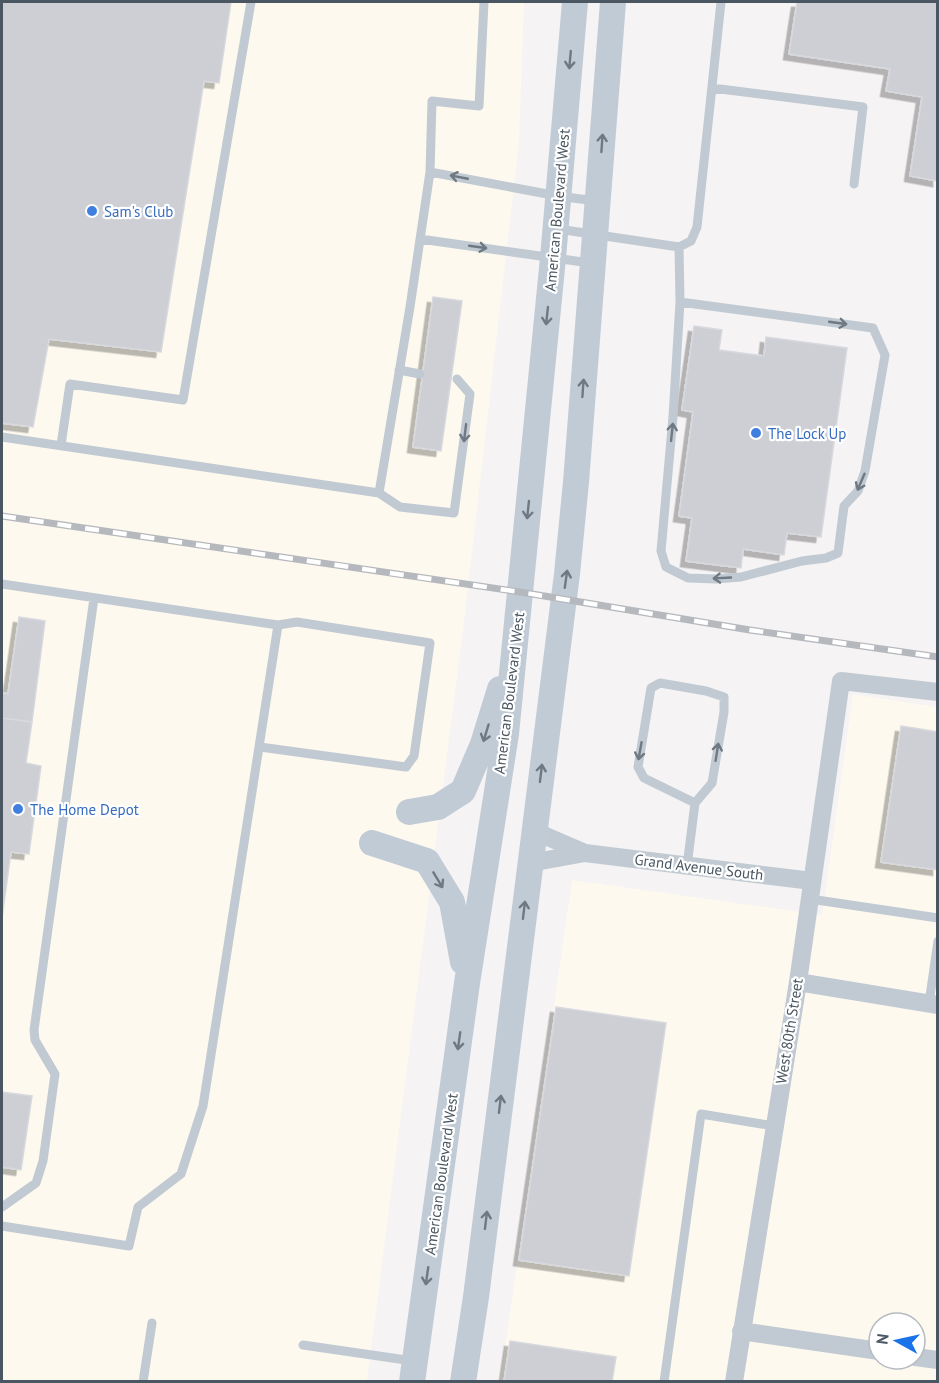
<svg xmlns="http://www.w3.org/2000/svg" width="939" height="1383" viewBox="0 0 939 1383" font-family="'PT Sans',sans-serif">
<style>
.commercial{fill:#fdf9ef;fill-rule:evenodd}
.building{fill:#cdcfd5;stroke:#d7d9de;stroke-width:1.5;filter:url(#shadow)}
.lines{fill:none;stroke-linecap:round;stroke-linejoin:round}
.service{stroke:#c1cad2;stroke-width:9}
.minor{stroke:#c1cad2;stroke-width:18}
.secondary{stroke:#c1cbd6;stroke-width:26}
.rail-casing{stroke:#b5b8bd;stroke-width:7}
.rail{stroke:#fff;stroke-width:4.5;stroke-dasharray:14;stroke-linecap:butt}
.oneway{stroke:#6e7984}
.oneway2{stroke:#6e7983}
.shop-dot{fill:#3f7fe0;stroke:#fff;stroke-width:2}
.labels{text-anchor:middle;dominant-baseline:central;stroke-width:4.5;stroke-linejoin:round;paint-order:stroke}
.street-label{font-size:15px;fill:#4a5661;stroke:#fff}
.shop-label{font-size:15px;fill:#366cbe;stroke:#fff;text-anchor:start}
</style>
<defs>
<filter id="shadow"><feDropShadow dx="-5.5" dy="5.5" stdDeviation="0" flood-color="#0004"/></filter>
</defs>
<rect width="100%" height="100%" fill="#f5f3f3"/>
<path class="commercial" d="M2,2H524L519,143L463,630L367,1381L2,1382Z
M853,694L937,707V1381L500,1382L572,880L822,915ZM879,1323H915V1359H879Z"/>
<path class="building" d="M2,2H231L219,83L204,81L161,352L49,339L33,427L2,423Z
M797,2H938V181L910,176L922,97L886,91L890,69L789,54Z
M433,297L462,301L441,451L413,447Z
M694,326L722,330L719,350L764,356L766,337L847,348L821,537L787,533L784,555L743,549L741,568L686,561L692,518L679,516L693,412L682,410Z
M19,617L45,621L32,722L2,718V693L8,694Z
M2,718L32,722L26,763L41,766L29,854L11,852L2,918Z
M901,726L938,732V870L881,862Z
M556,1007L666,1023L629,1276L519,1260Z
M2,1092L32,1096L21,1170L2,1167Z
M510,1341L616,1357L612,1382H504Z"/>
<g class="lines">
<path class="service" d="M712,88L863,107L854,184
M430,172L558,196L596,201
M558,229L679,247L691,241L697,227L721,2
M420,239L590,263
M679,247L680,302L873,328L885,355L865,471L858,491L844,506L838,553L826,558L802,561L741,577L716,579L688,578L666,567L661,551L673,417L680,302
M399,370L420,374
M2,437L379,493L410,307L430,172L432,101L479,106L484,2
M61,445L70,384L183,400L251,2
M379,493L400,507L454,513L470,394L457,379
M2,584L278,625L203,1106L181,1174L138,1207L129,1246L2,1226
M260,747L406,767L414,756L430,643L297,622L278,625
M687,866L695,803L712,783L724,712V697L706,691L660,683L651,688L638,767L644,778L695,803
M810,899L938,918
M929,1003L938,941
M2,1207L36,1183L43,1161L55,1074L35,1040L34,1030L94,598
M303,1345L413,1361
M143,1382L152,1323
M664,1382L701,1114L774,1126"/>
<path class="minor" d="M534,831L585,853L812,881
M530,863L585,853
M798,982L938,1005
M741,1331L879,1351
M915,1357L938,1360
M734,1382L798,982L841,681L938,692"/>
<path class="secondary" d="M409,812L438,807L463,791L483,744L500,689
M372,843L427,861L452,902L463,962
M412,1382L467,983L506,734L553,258L575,2
M463,1382L476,1297L567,574L576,482L613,2"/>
<defs>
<path id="rail" d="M2,516L520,592L750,630L938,657"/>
</defs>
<use href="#rail" class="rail-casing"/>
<use href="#rail" class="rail"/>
</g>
<defs><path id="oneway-shaft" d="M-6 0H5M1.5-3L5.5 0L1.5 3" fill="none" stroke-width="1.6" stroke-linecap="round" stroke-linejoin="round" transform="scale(1.5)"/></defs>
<g class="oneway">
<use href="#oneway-shaft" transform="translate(570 60) rotate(95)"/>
<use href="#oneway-shaft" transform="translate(602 143) rotate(-86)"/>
<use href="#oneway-shaft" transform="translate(547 316) rotate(96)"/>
<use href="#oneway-shaft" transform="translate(583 388) rotate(-86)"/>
<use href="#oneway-shaft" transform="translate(528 510) rotate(96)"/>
<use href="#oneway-shaft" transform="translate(566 579) rotate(-82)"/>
<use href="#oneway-shaft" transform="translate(486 733) rotate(107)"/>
<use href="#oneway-shaft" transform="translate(541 773) rotate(-83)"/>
<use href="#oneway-shaft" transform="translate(438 880) rotate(59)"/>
<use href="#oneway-shaft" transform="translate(524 910) rotate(-83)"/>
<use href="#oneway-shaft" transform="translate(459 1041) rotate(98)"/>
<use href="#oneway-shaft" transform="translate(500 1104) rotate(-83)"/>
<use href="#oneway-shaft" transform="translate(486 1220) rotate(-83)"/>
<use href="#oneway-shaft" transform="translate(427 1276) rotate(98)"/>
</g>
<g class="oneway2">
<use href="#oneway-shaft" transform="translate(459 177) rotate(-169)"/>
<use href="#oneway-shaft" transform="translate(478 247) rotate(8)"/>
<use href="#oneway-shaft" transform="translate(838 323) rotate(8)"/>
<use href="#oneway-shaft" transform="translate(672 432) rotate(-84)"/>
<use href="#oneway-shaft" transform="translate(465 433) rotate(97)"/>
<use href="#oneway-shaft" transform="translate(861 482) rotate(113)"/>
<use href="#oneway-shaft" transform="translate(722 578) rotate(177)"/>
<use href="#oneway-shaft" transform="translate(640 751) rotate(100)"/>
<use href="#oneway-shaft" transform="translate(717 752) rotate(-81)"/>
</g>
<g class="shop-dot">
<circle cx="92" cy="211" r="6"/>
<circle cx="756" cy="433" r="6"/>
<circle cx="18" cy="809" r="6"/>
</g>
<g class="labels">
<g class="street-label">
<text transform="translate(557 210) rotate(-85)">American Boulevard West</text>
<text transform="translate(509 693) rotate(-83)">American Boulevard West</text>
<text transform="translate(699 867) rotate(7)">Grand Avenue South</text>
<text transform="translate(789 1031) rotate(-81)">West 80th Street</text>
<text transform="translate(441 1174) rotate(-82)">American Boulevard West</text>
</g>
<g class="shop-label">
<text x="104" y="211">Sam's Club</text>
<text x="768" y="433">The Lock Up</text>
<text x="30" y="809">The Home Depot</text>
</g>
</g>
<rect width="939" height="1383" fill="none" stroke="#4a5661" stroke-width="6"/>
<g transform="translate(897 1341) rotate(278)"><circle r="28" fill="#ffffff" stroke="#b7bbc0" stroke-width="1.5"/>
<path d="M0-4.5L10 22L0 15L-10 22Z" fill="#1a73e8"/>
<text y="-9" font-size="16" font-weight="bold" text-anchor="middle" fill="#4a5661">N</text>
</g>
</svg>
